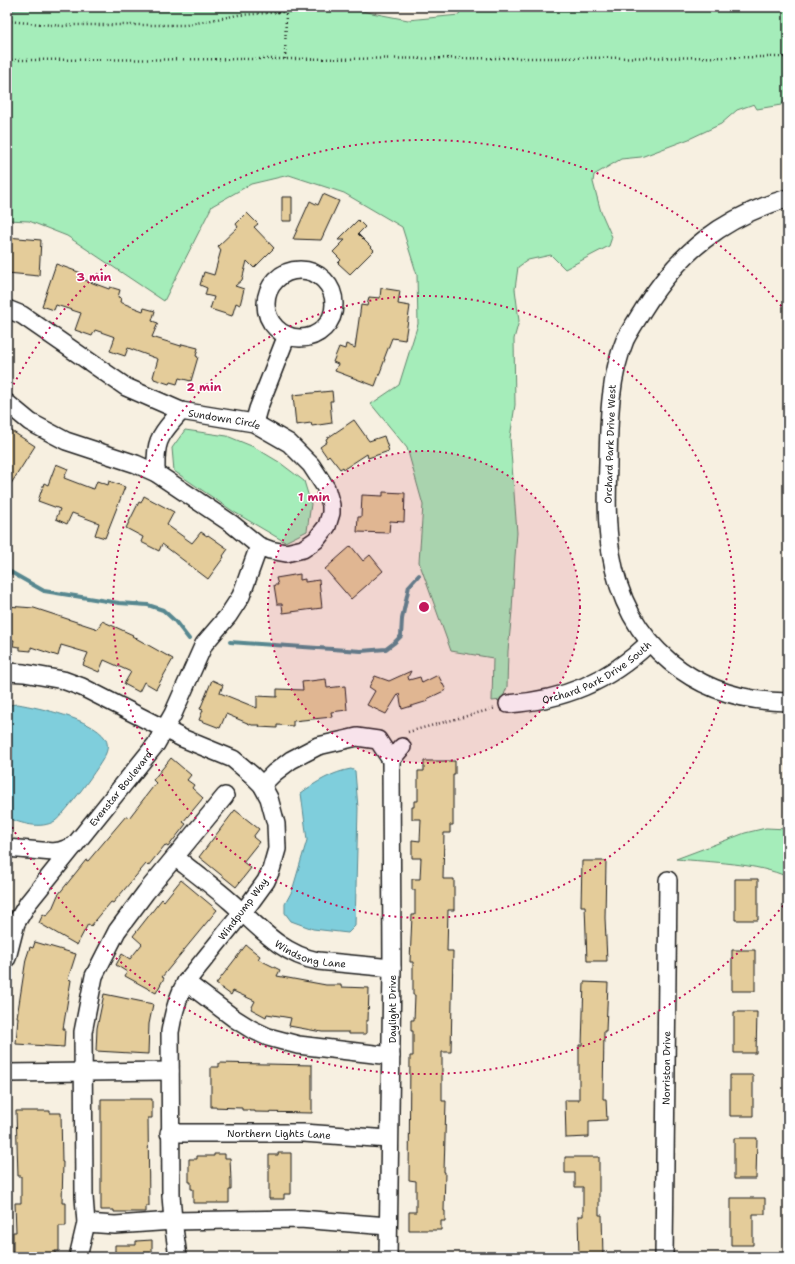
<svg xmlns="http://www.w3.org/2000/svg" width="795" height="1264" viewBox="0 0 795 1264" font-family="'Shantell Sans',sans-serif">
<style>
.green{fill:#a5edba;stroke:#60846b}
.water{fill:#7fcedc;stroke:#57878f}
.lines{fill:none;stroke-linecap:round;stroke-linejoin:round}
.stream{stroke:#57878f;stroke-width:4}
.building{fill:#e4cc9a;stroke:#1c1c1c}
.minor-casing{stroke:#1c1c1c;stroke-width:20}
.path{stroke:#1c1c1c;stroke-width:2.5;stroke-dasharray:1 3;stroke-linecap:butt}
.minor{stroke:#fff;stroke-width:17}
.ring{fill:none;stroke:#c2185b;stroke-width:2;stroke-dasharray:2 4}
.labels{text-anchor:middle;dominant-baseline:central;stroke-width:3;stroke-linejoin:round;paint-order:stroke}
.street-label{font-size:10px;fill:#1c1c1c;stroke:#fff}
.centre{fill:#c2185b;stroke:#fff;stroke-width:2}
.ring-label{font-size:12px;text-anchor:middle;font-weight:bold;fill:#c2185b;stroke:#fff;stroke-width:3;stroke-linejoin:round;paint-order:stroke}
</style>
<rect width="100%" height="100%" fill="#f7f0e1"/>
<filter id="ink" filterUnits="userSpaceOnUse"><feTurbulence type="fractalNoise" baseFrequency=".025" numOctaves="2"/><feDisplacementMap in="SourceGraphic" scale="8" xChannelSelector="R" yChannelSelector="G"/><feConvolveMatrix kernelMatrix="1 2 1 2 8 2 1 2 1" color-interpolation-filters="sRGB"/></filter>
<g filter="url(#ink)">
<path class="green" d="M62,7H119L130,10L139,7H341L408,20L459,15L460,7H788V97L781,105L757,109L754,104L737,110L721,124L689,139L641,157L621,159L594,175L593,182L601,212L612,237L609,246L565,269L551,255L528,260L518,267L515,289L519,321L514,339L515,405L510,438L517,533L515,556L512,611L508,651L507,687L502,700L492,701L493,658L451,651L419,562L423,505L407,448L371,404L399,385L418,324L417,275L402,227L344,193L289,175L251,184L212,206L164,301L67,236L29,221L7,220V10Z
M185,430L227,436L254,447L279,462L304,481L311,504L307,531L285,542L234,512L174,471L172,448Z
M766,828L788,829V877C757,863 710,862 676,859L745,833Z"/>
<path class="water" d="M7,7H62L7,10Z
M18,704C40,708 92,719 105,738C108,743 108,748 106,753C102,764 64,815 55,821C40,830 21,823 7,818V705Z
M351,769L355,771L358,808L355,926L348,933L313,929L291,921L285,913V904L292,891L307,840L301,793C316,782 333,772 351,769Z"/>
<g class="lines">
<path class="stream" d="M7,570L44,591L119,603L148,605L163,610L175,621L189,639
M230,642L361,651L386,649L394,643L401,636L402,619L409,586L419,575"/>
</g>
<path class="building" d="M323,194L339,201L321,240L293,239L310,201L318,205Z
M282,197H292V221H282Z
M247,213L258,224L254,227L274,248L254,268L247,261L242,280L235,286L244,289L240,305L236,303L232,316L210,309L214,297L205,295L207,288L200,285L204,272L214,275L221,250L218,246L238,227L236,224Z
M358,220L365,227L358,234L374,250L350,274L338,263L341,260L333,252L345,240H338Z
M7,237L41,240L39,276L7,273Z
M56,264L84,274L82,279L109,289L110,287L120,290L118,297L121,298L120,302L143,311L144,308L155,311L152,321L158,323L152,337L181,346L182,344L198,348L196,356L198,357L191,381L179,378L177,384L170,382L169,384L154,379V378L153,377L158,359L128,348L125,356L110,351L115,337L95,330L92,336L75,330L81,313L56,305L54,310L42,306Z
M381,288L400,291L398,304L410,306L405,340L392,338L384,359H385L375,386L335,371L338,364L333,362L339,347L345,349L346,344L355,348L361,305L367,306L369,297L380,298Z
M332,391L333,401H330L332,423L312,426L311,423L296,425L293,395Z
M354,420L369,441L384,436L389,451L368,458L367,454L344,469L343,467L340,469L329,455L327,457L320,447L327,442L326,439Z
M7,428L35,446L7,490Z
M56,464L68,469L64,478L90,488L94,489L97,481L108,485L109,481L125,487L105,538L95,535L99,523L72,513L67,524L56,519L60,509L38,501L44,483L48,485Z
M383,492L405,493L404,522L390,521L389,533L357,532L358,517H361L362,495L383,496Z
M144,496L174,512L167,525L192,543L201,532L207,536L208,535L228,549L223,556L224,557L208,579L162,544L159,551L141,542L143,537L126,528L139,502L141,503Z
M351,546L363,561L370,555L383,571L351,599L325,569Z
M300,574V580L305,579V582L319,580L322,608L283,613L282,604H277L274,585H278L276,578Z
M7,606L34,608L98,629L102,621L133,635L132,636L173,659L156,689L144,682L139,692L124,684L131,672L104,660L99,672L83,665L88,653L61,645L58,656L31,647V651L20,650V647L13,646L14,640H7Z
M411,671L408,677L409,680L420,677L422,683L438,675L446,690L427,699L428,701L402,709L399,693L386,714L367,705L375,691L369,687L375,676L389,681Z
M326,679L327,688L345,686L347,710L331,712L332,717L293,721V726L277,725V728L259,727L260,725H252L226,714L220,728L199,720L203,710L200,709L212,680L223,685L220,693L257,708V696L277,697V689L303,690L302,682Z
M171,758L191,775L187,780L194,785L192,788L203,798L183,822L186,824L168,847L165,845L148,866L146,864L113,903L111,902L91,926L88,924L77,945L39,923L43,914L46,916L52,909L58,895L86,860L88,861L126,816L129,818L156,783L153,780Z
M424,761H455V774H453V825H450V833H444L443,879H454V910H448L447,951H453L451,1052H442V1101H446L444,1172H445L444,1211H445V1221H441V1230H409V1212H416V1181L409,1180L410,1056H413V1031H411V1020H414L415,995H413V962H410L412,915H415V890H412V879H420L421,858H412V840L420,841L421,819H412V807H414V801H418V771H424Z
M235,810L259,829L253,837L259,842L243,862L251,868L236,887L199,857Z
M582,861H606L605,918L607,961H587L585,906H581Z
M735,879H758V920H735Z
M181,880L217,910L162,977L164,978L156,993L125,976L127,972L116,965L122,954L130,959L142,944L133,936L162,899L164,901Z
M35,942L76,954L68,979L71,980L63,1029H65L64,1047L16,1044L18,1017H17L26,959L30,947L33,948Z
M246,945L260,956L258,959L280,970L277,976L326,985H341V987L369,988L368,1021H366V1034H349V1032H322L289,1026L291,1018L267,1014L266,1017L251,1009L255,1001L233,991L231,995L216,984Z
M732,950H755V991H732Z
M584,982L608,983L606,1031H604L603,1099H606L607,1120L589,1121V1137L566,1138L565,1100H579V1045H582Z
M104,994L153,1004L149,1024L148,1054L96,1051L97,1028Z
M734,1012H757L756,1053H734Z
M219,1063L312,1065V1113L255,1112V1111H249V1110H242V1108L211,1107V1067H219Z
M730,1075H753V1116H730Z
M101,1099H152V1118H148L149,1206H146V1212H114V1210H101Z
M16,1111H50V1113H61L62,1162H63L62,1203H66V1226H59V1251H55V1257H13V1232H16L15,1203H21V1176H18Z
M734,1138H757L756,1179H734Z
M278,1153H291V1194H284V1199H269V1155H278Z
M214,1154H225V1158H230L231,1181V1190H229V1203H193V1189H191V1182H189V1159H197V1156H214Z
M565,1157H599V1215H602L603,1257H579L578,1216H583V1187H575V1173H565Z
M731,1198H765V1214H753V1245H731Z
M152,1240V1257H115V1245H136V1241Z"/>
<g class="lines">
<defs>
<g id="minor">
<path d="M788,198C722,218 679,252 643,310C637,320 630,330 625,340C609,379 609,421 608,463C607,493 606,524 611,553C626,646 695,701 788,702"/>
<circle cx="300" cy="304" r="34"/>
<path id="s1" d="M7,309L22,315L126,387L181,411L254,423L289,443L311,465L326,488L331,505V513L327,526L316,540L303,549L286,553L270,550L259,546L232,524L156,473L136,464L66,441L30,422L7,403"/>
<path d="M254,423L258,409L287,335"/>
<path d="M156,473C156,463 155,451 159,441C163,430 174,420 181,411"/>
<path d="M7,672L24,673L63,680L82,687L182,738L233,759L252,775L262,785L269,798L276,824L277,849L271,870L266,881L250,903L186,982C177,998 173,1014 170,1032L171,1195L173,1221L178,1257"/>
<path id="s2" d="M508,704C564,700 608,682 649,643"/>
<path d="M391,760L402,747"/>
<path d="M262,785L274,773L291,760L318,746L357,737L378,740L391,760L392,968L388,1257"/>
<path d="M7,848L53,852L60,851L74,846"/>
<path id="s3" d="M176,858C194,872 213,886 231,902C258,926 281,954 318,961L392,968"/>
<path id="s4" d="M7,958L16,923L28,903L156,744L173,714L204,644L228,616L241,596L259,546"/>
<path d="M186,982L235,1019L251,1029L268,1037L298,1045L391,1056"/>
<path d="M7,1073L170,1071"/>
<path id="s5" d="M169,1133H303L389,1139"/>
<path d="M86,1223L115,1225L173,1221L300,1219L388,1226"/>
<path d="M78,1257L86,1223L84,1197L83,1032L94,976L117,931L146,892L225,796"/>
<path id="s6" d="M664,1257L668,880"/>
</g>
</defs>
<use href="#minor" class="minor-casing"/>
<path class="path" d="M7,21L63,26L72,25H186L238,15L328,9H351L353,7
M285,59L286,11
M7,60L788,57
M408,732L496,708"/>
<use href="#minor" class="minor"/>
</g>
</g>
<circle cx="424" cy="607" r="156" fill="#c2185b" fill-opacity=".12"/>
<g class="ring">
<circle cx="424" cy="607" r="156"/>
<circle cx="424" cy="607" r="311"/>
<path d="M787 901A467 467 0 0 1 8 819M8 395A467 467 0 0 1 787 313"/>
</g>
<g class="labels">
<g class="street-label">
<text stroke="none"><textPath href="#s1" startOffset="247">Sundown Circle</textPath></text>
<text transform="translate(610 444) rotate(-88)">Orchard Park Drive West</text>
<text stroke="none"><textPath href="#s2" startOffset="96">Orchard Park Drive South</textPath></text>
<text stroke="none"><textPath href="#s4" startOffset="207">Evenstar Boulevard</textPath></text>
<text transform="translate(243 909) rotate(-53)">Windpump Way</text>
<text stroke="none"><textPath href="#s3" startOffset="168">Windsong Lane</textPath></text>
<text transform="translate(392 1009) rotate(-90)">Daylight Drive</text>
<text stroke="none"><textPath href="#s6" startOffset="189">Norriston Drive</textPath></text>
<text stroke="none"><textPath href="#s5" startOffset="110">Northern Lights Lane</textPath></text>
</g>
</g>
<circle cx="424" cy="607" r="6" class="centre"/>
<g class="ring-label">
<text x="94" y="281">3 min</text>
<text x="204" y="391">2 min</text>
<text x="314" y="501">1 min</text>
</g>
<rect width="795" height="1264" fill="none" stroke="#fff" stroke-width="24"/>
<rect x="12" y="12" width="771" height="1240" fill="none" stroke="#1c1c1c" stroke-width="1.5" filter="url(#ink)"/>
</svg>
